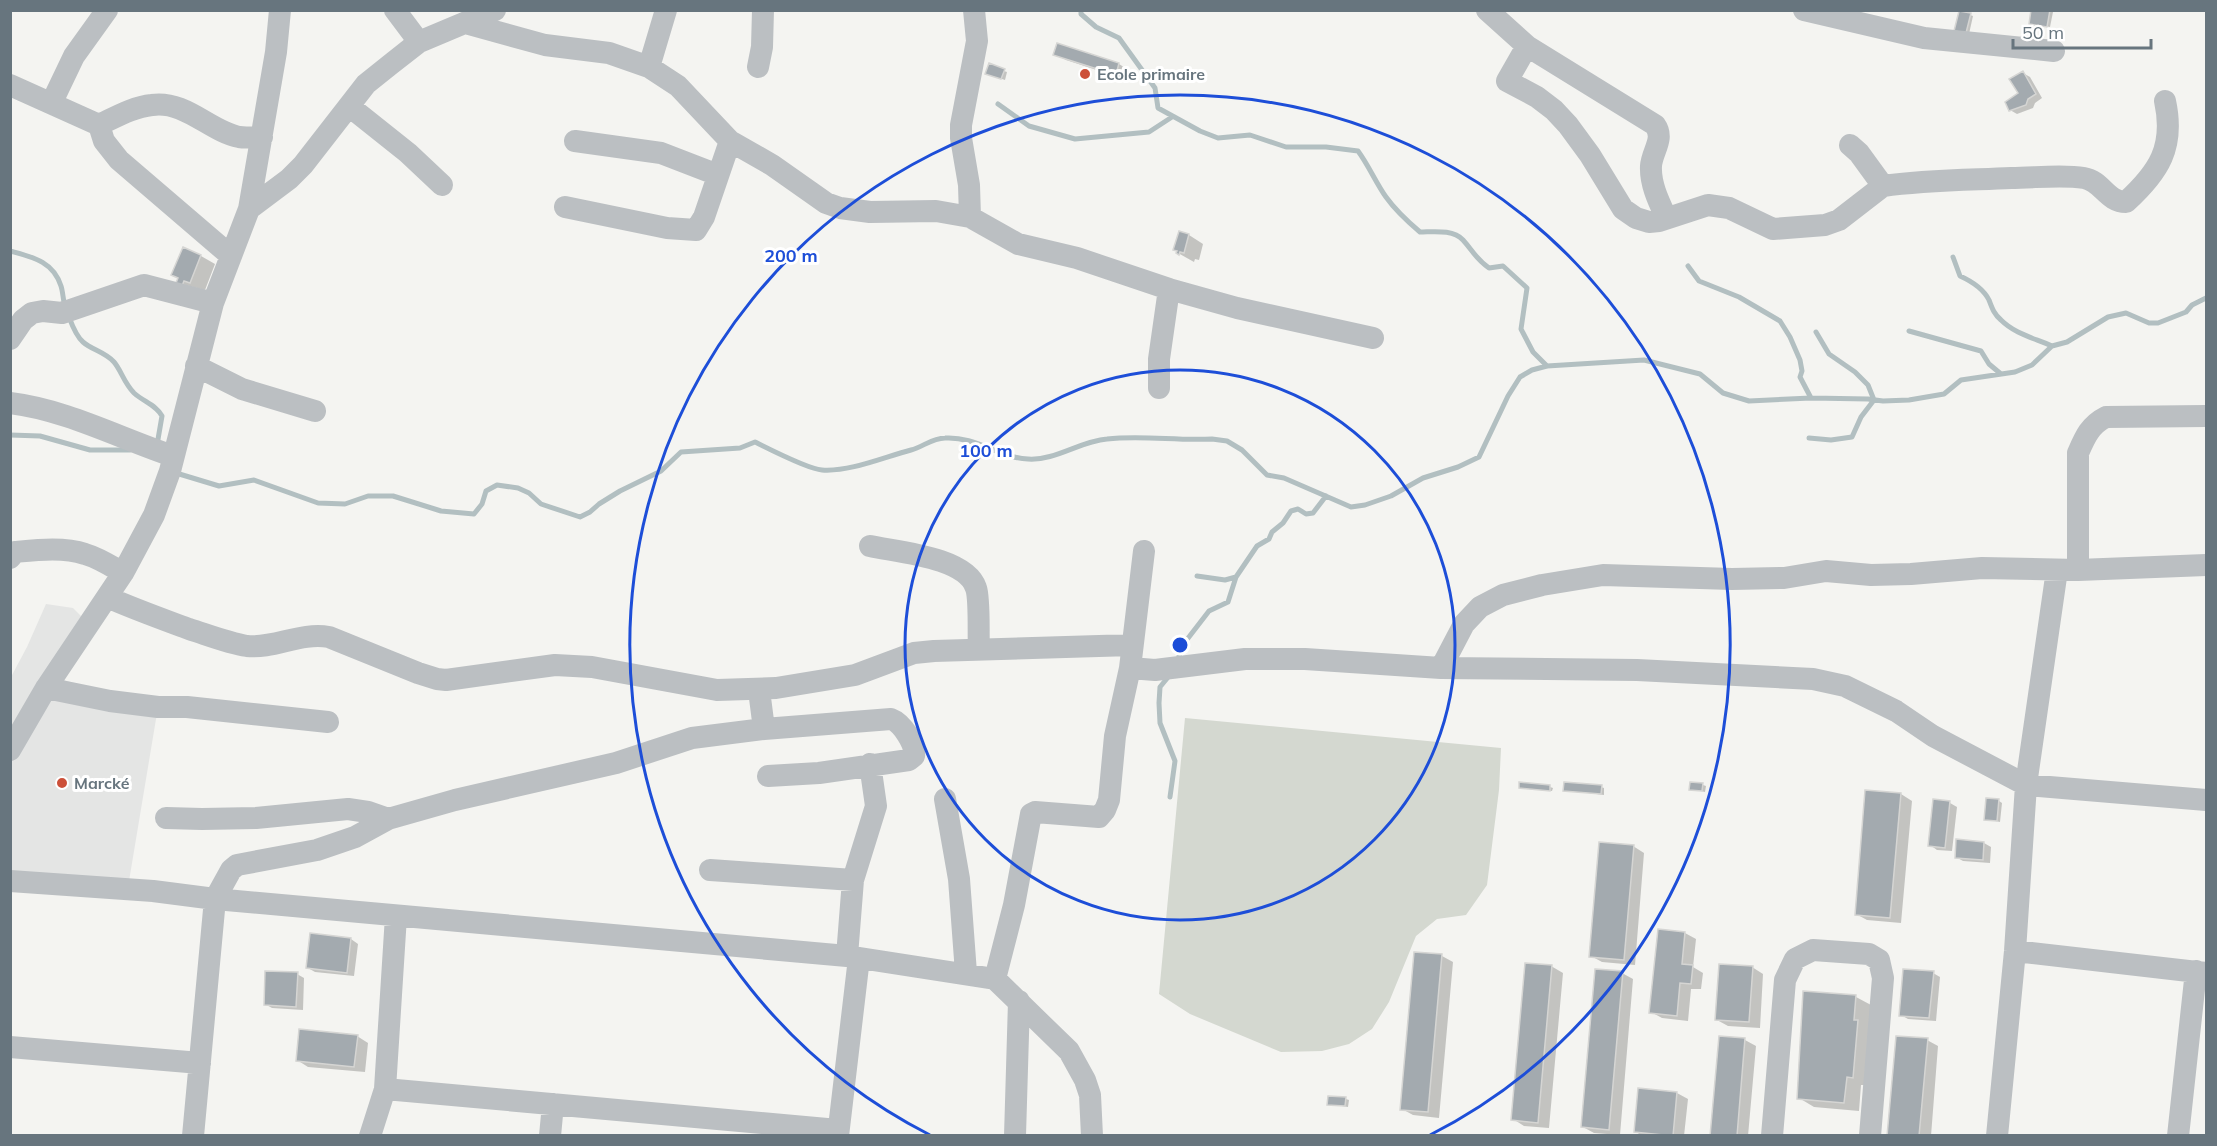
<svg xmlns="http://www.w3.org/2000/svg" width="2217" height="1146" viewBox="0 0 2217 1146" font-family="Mulish,sans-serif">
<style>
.built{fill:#e4e5e4}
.green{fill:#d4d8d0}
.shadow{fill:#0003}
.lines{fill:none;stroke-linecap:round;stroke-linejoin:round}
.stream{stroke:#b2bfc1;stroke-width:5}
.building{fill:#a3aaaf;stroke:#d5d5d3;stroke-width:1.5}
.minor{stroke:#bbbfc2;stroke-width:22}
.ring{fill:none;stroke:#1d4ed8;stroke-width:3}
.poi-dot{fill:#cc5039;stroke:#fff;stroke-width:2}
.labels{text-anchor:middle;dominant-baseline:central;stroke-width:6;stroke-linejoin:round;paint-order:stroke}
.poi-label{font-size:16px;font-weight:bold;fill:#67757e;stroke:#fff;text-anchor:start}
.centre{fill:#1d4ed8;stroke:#fff;stroke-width:3}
.ring-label{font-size:18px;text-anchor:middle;font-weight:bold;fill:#1d4ed8;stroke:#fff;stroke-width:6;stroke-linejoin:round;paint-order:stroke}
</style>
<rect width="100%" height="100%" fill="#f4f4f1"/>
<path class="built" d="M46,604L73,608L92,627L56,678L158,707L129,881L11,874V677L27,647Z"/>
<path class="green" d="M1185,718L1501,748L1499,790L1487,885L1466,915L1437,919L1416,936L1389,1002L1372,1029L1349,1044L1322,1051L1281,1052L1190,1014L1159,994Z"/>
<path class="shadow" d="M2050,11L2053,12L2050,27L2034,24Z
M1970,15L1973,16L1969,34L1959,32Z
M1055,54L1119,64L1130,71L1127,80L1066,60Z
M1004,71L1007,72L1005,80L990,75Z
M2023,73L2030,77L2042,98L2035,103L2033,108L2017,114L2010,110L2020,93Z
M1189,235L1203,244L1199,260L1195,259L1194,262L1178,253Z
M201,256L215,264L205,290L178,283Z
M1703,785L1706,786L1705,792L1691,789Z
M1521,787H1550L1553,788L1552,791Z
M1601,787L1604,788V795L1565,790Z
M1901,794L1912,801L1901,923L1867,920L1856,914Z
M1999,801L2002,803L2000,822L1986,819Z
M1950,803L1957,807L1952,851L1937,850L1930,845Z
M1957,841L1984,843L1991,847L1990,863L1963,861L1956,857Z
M1633,846L1644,853L1635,965L1602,962L1591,956Z
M1685,933L1696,939L1693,967L1703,973L1701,989H1691L1688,1021L1662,1018L1651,1012Z
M351,939L358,944L354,976L315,972L308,968Z
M1416,953L1442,956L1453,962L1439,1118L1413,1115L1402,1109Z
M1551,966L1563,973L1549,1128L1524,1126L1513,1119Z
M1752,967L1763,974L1760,1028L1728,1026L1717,1020Z
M1622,973L1633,979L1620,1135L1594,1133L1583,1127Z
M1933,973L1940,977L1936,1021L1908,1019L1901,1015Z
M297,974L304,978L303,1010L272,1008L265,1004Z
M1856,997L1871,1005L1868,1085H1861L1859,1111L1814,1107L1799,1098Z
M357,1036L368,1043L365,1072L308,1067L297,1060Z
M1721,1038L1745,1040L1756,1046L1748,1136H1712Z
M1927,1040L1938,1046L1931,1136H1889Z
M1677,1093L1688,1099L1684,1136H1642L1635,1131Z
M1346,1099L1349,1100L1348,1107L1329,1104Z"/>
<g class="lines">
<path class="stream" d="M1081,10V14L1096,27L1119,38L1155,88L1158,108L1200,131L1218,138L1250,135L1286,147H1326L1358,151C1369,166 1376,183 1386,197C1396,211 1407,221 1420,232C1433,232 1453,229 1463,240C1473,251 1475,258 1489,268L1503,266L1527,288L1521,329L1533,352L1547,366
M998,104L1029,126L1075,139L1149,132L1172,117
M10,251C32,257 53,261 61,286C63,292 63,300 65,306
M1953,257L1960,276C1971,281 1983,288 1989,300C1992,308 1994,314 2001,320C2015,334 2034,338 2052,346
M1688,266L1699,281L1739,297L1780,321L1790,337L1800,360L1802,371L1800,377L1811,398
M69,317C72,325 76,336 83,342C92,350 105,352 114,362C121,370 124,383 134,393C144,402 156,405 162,416L157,445
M1909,331L1981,351L1989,364L2001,374
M10,435L40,436L90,450H130
M1809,438L1831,440L1852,437L1861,417L1874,400L1868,385L1855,372L1829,354L1816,332
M176,473L219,486L254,480L318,503L345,504L368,496H393L441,511L474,514L482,504L486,491L497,485L518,488L529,493L541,504L580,517L590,512L599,504L620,491L661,471L681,452L740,448L755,442C769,449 808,469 822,470C850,472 884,457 911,450C923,447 932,438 945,438C976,436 999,458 1028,459C1055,461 1080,441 1107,439C1142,435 1177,441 1212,439L1227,441L1242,450L1267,475L1284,478L1351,507L1365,505L1391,496L1423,478L1458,467L1479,457L1508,396L1520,377L1532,370L1547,366L1644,360L1700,374L1723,393L1749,401L1811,398L1868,399L1883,401L1909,400L1944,394L1961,380L2015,372L2032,365L2052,346L2067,342L2108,317L2126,313L2149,323H2158L2186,312L2192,305L2206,298
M1197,576L1225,580L1236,577L1257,546L1269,539L1272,532L1283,523L1291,511L1298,509L1306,514L1313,513L1326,496
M1178,660L1182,646L1209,611L1228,602L1236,577
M1169,676L1160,687L1159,703L1160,723L1175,761L1170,797"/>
</g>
<path class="building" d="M2031,10H2050L2047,27L2029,24Z
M1959,11L1971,13L1966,33L1954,31Z
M1057,43L1119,63L1116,75L1053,55Z
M989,63L1005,69L1001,79L985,74Z
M2023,71L2036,94L2028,99L2026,105L2009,111L2005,102L2018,93L2009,79Z
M1179,231L1189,234L1184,253L1180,252L1179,255L1176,253L1177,251L1173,250Z
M183,247L201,255L190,283L184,281L182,286L176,283L178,278L171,275Z
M1519,782L1550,785V791L1519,788Z
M1564,782L1602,785L1601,794L1563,791Z
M1690,782L1703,783L1702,791L1689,790Z
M1865,790L1901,793L1890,918L1855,915Z
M1986,798L1999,799L1997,821L1984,820Z
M1933,799L1950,801L1945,848L1928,846Z
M1956,839L1984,842L1983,860L1955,858Z
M1599,842L1634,845L1624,960L1589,957Z
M1658,929L1685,932L1682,964L1693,965L1691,984L1680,983L1677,1016L1649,1013Z
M310,933L351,938L347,973L306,968Z
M1414,952L1442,954L1428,1112L1400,1110Z
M1525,963L1552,965L1538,1123L1511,1120Z
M1719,964L1753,966L1749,1022L1715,1020Z
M1595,969L1623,971L1609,1130L1581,1127Z
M1903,969L1934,971L1929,1018L1899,1016Z
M265,971L298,972L296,1007L264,1005Z
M1803,991L1856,995L1854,1020H1858L1853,1078L1847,1077L1844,1103L1797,1099Z
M299,1029L358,1035L354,1067L296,1061Z
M1719,1036L1745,1038L1737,1136H1710Z
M1896,1036L1928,1038L1919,1136H1887Z
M1638,1088L1677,1092L1673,1136L1634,1132Z
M1328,1096L1346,1097L1345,1106L1327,1105Z"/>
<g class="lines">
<path class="minor" d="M395,10L419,42
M1487,10L1527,46L1655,125C1665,139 1652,151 1651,166C1650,184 1659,202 1666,217
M1804,10L1924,38L2054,51
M465,23L545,45L609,53L649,67L678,86L730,141L772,165L826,203L840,208L870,212L936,211L970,217L1018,244L1077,258L1169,289
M1527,46L1507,81L1537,97L1554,110L1568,125L1590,155L1623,209L1636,218L1649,222L1659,221L1708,205L1729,208L1773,229L1825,225L1839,220L1883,186
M649,67L666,10
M758,67L762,47L763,10
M10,85L99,125C116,117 133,107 152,105C185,100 211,132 239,137C246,138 255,137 262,137
M52,102L74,56L107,10
M349,106L408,153L442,185
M99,125L104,141L119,160L231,256
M575,141L661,153L718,175
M1850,145L1859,153L1883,186C1925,180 1969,180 2011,178C2035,178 2061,174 2084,178C2102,181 2107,202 2126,202C2159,172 2175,147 2165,101
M565,207L667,228L696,230L704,217L730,141
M249,209L276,52L280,10
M970,217L969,185L961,138V125L977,41L974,10
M10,339L23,320L32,313L43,311L62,313L144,285L213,303
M196,366L242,389L315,411
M1159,388V359L1169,289L1237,308L1373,338
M10,403C67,410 119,438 173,456
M870,546C897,552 966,557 976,588C980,599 978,635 979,649
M10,558L15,552C37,550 64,547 85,554C99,558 111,566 123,573
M2078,570V453C2085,437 2090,425 2106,417L2206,416
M107,597C134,609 162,619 189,629C208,635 228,643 247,646C274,649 300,632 329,637L418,673L437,679L446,680L555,665L592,667L717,690L776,688L855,675L914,653L934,651L1132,645
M1130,668L1155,670L1245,659H1305L1441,668L1637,670L1813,679L1845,686L1896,711L1933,736L2026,785L2206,800
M1441,668L1464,624L1480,607L1503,595L1542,585L1603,575L1732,579L1784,578L1826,571L1871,575L1911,574L1982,568L2078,570L2206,565
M46,688L110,701L158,707H187L328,722
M764,729L891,719C902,723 916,744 914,756L909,760L819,773L768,776
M10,750L46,688L123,573L154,515L170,471L213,303L249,209L289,179L303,165L366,84L391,64L419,42L495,10
M945,799L959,879L966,973
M166,818L202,819L256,818L348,809L368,812L388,819
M710,870L853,880
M10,881L153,891L215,899L847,956L995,979L1069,1051L1085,1080L1090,1095L1092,1136
M2015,951L2206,973
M847,956L853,880L876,806L870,764
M995,979L1014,905L1031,814L1035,812L1099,817L1105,810L1109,800L1115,736L1130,668L1144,551
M10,1047L200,1063
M385,1089L838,1130
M193,1136L215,899L231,870L237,865L317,850L355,837L388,819L455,800L616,763L692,738L764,729L759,690
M370,1136L385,1089L396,916
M550,1136L553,1104
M838,1136L859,958
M1015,1136L1019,1001
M1772,1136L1785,980L1795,959L1813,950L1869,954L1879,960L1883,978L1870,1136
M1997,1136L2015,951L2026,785L2057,570
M2178,1136L2196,971"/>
</g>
<g class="ring">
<circle cx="1180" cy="645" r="275"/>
<path d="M930 1135A550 550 0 1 1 1430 1135"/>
</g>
<g class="poi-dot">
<circle cx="1085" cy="74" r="6"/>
<circle cx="62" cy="783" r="6"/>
</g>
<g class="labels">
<g class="poi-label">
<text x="1097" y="74">Ecole primaire</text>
<text x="74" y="783">Marcké</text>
</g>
</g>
<circle cx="1180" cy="645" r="9" class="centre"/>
<g class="ring-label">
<text x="791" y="262">200 m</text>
<text x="986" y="457">100 m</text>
</g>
<rect width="2217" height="1146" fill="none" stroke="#67757e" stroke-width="24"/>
<path d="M2013 39v9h138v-9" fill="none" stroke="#67757e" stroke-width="3"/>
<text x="2022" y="39" font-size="18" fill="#67757e" stroke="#ffffff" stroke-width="4.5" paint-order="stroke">50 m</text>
</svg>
